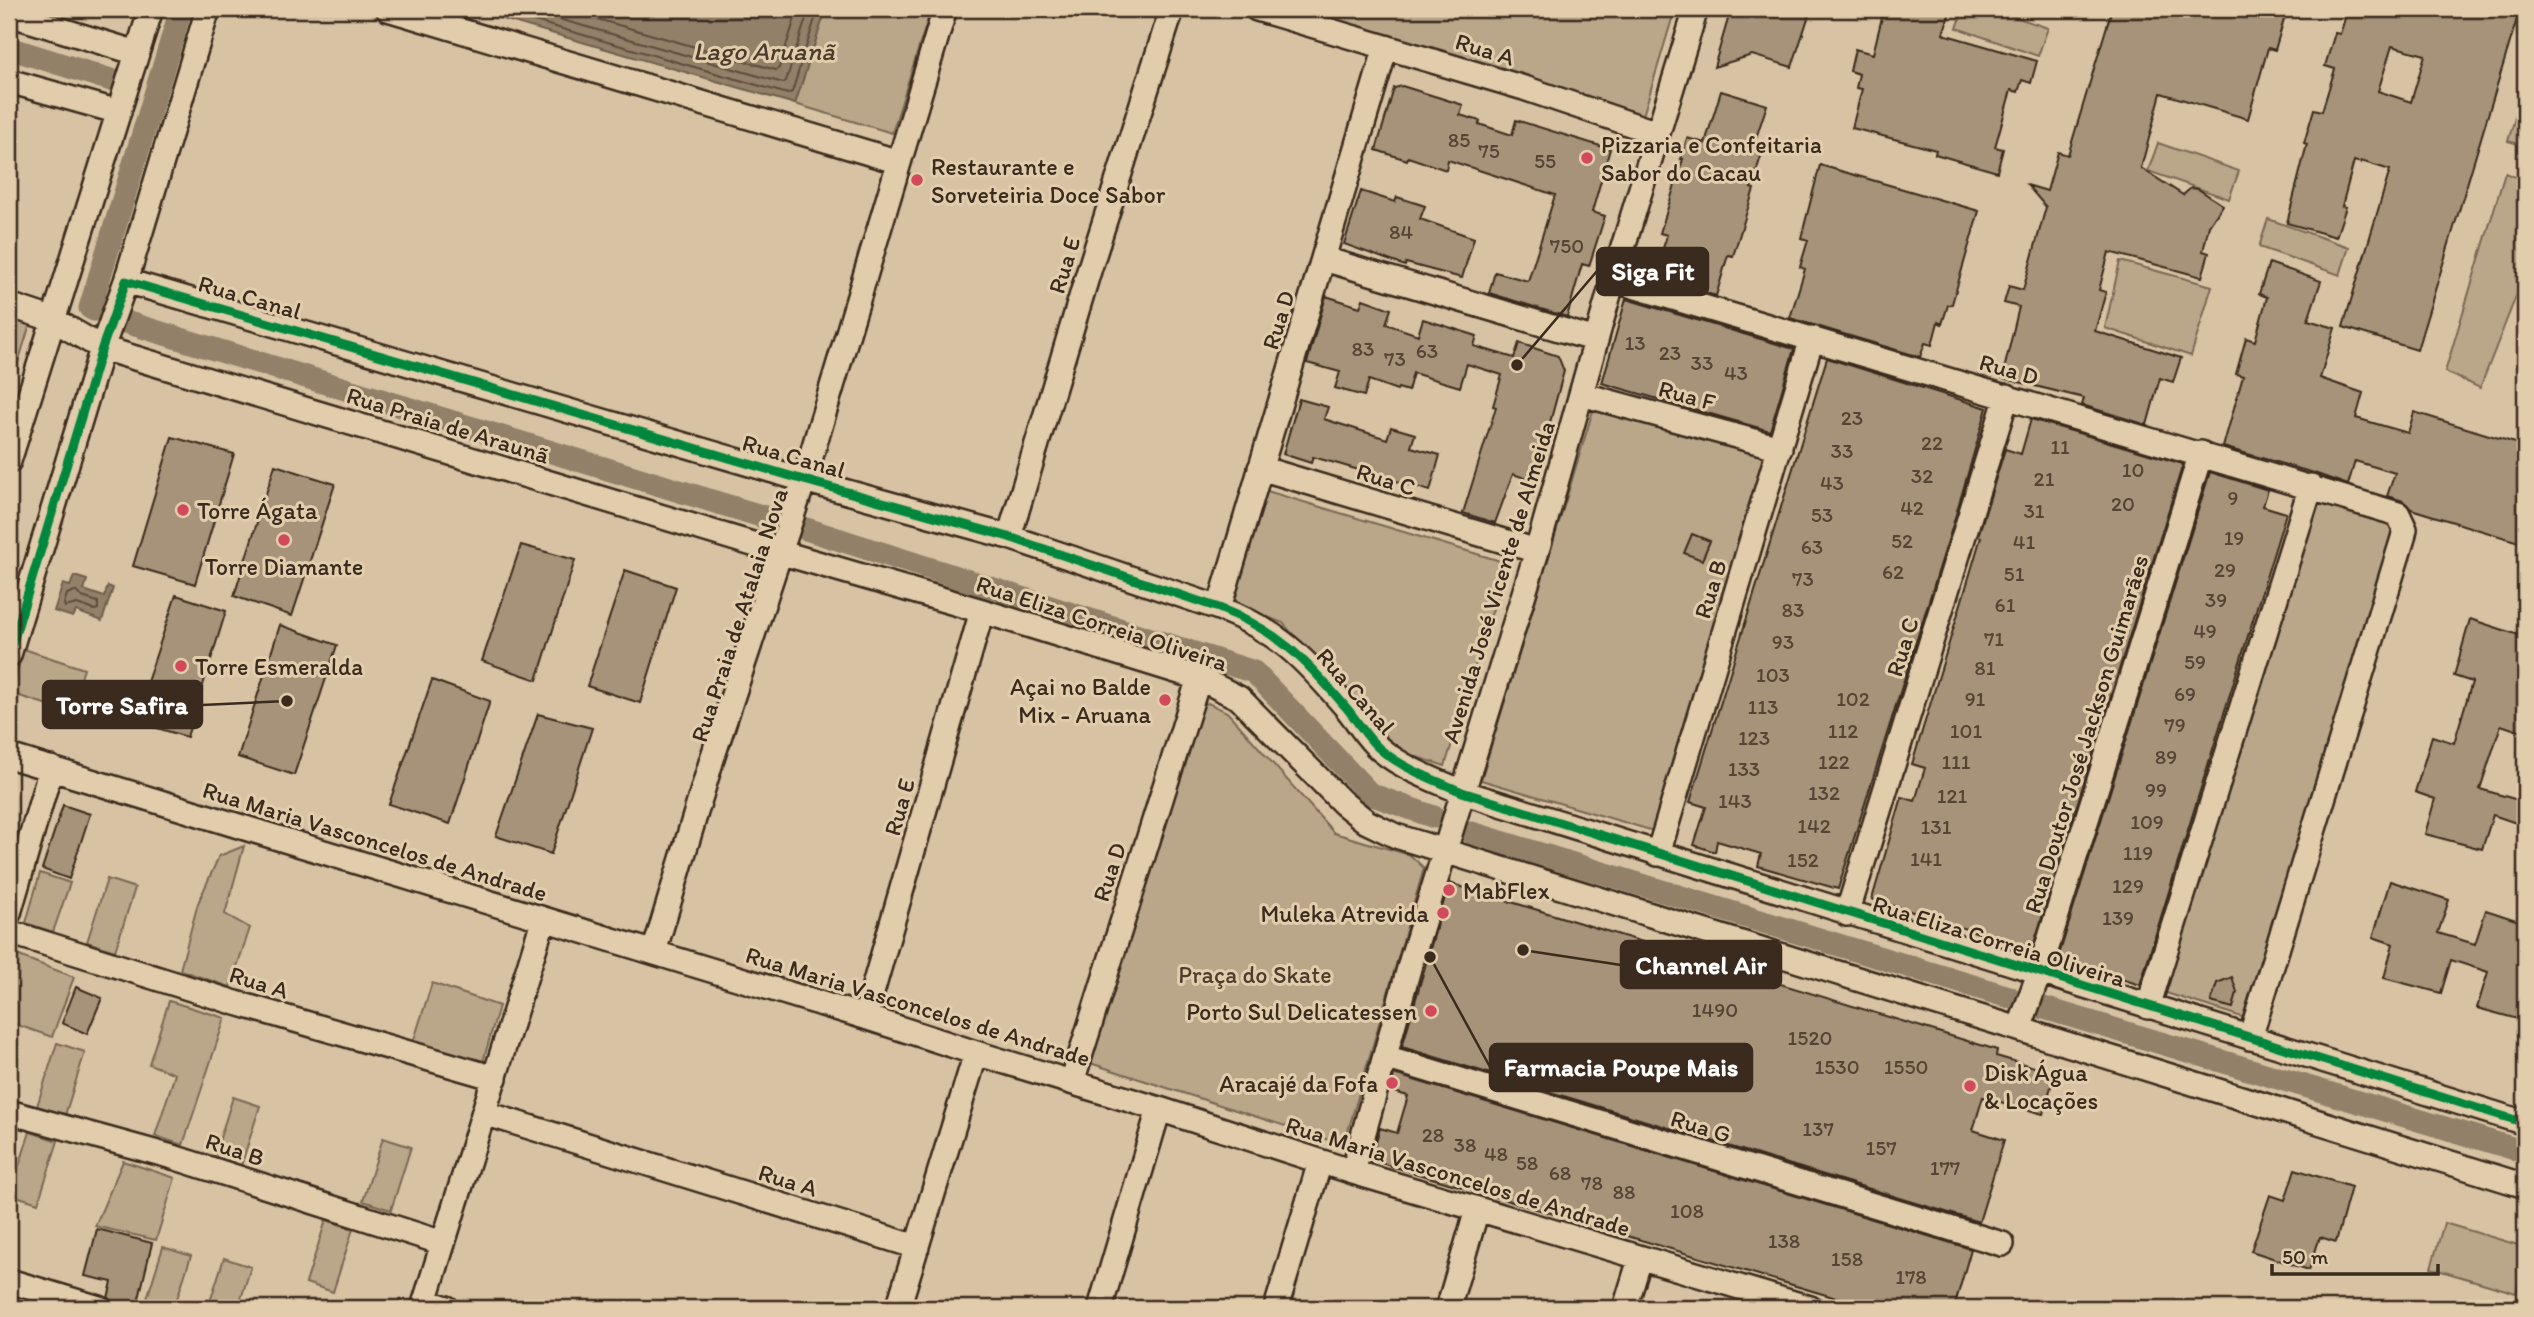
<svg xmlns="http://www.w3.org/2000/svg" width="2534" height="1317" viewBox="0 0 2534 1317" font-family="Itim,sans-serif">
<style>
.green{fill:#baa78a;stroke:#7a6854;stroke-width:2}
.water{fill:#928069;stroke:#6f5e4b;stroke-width:2}
.lines{fill:none;stroke-linecap:round;stroke-linejoin:round}
.shore{stroke:#5e4c3c;stroke-width:2}
.canal{stroke:#928069;stroke-width:23}
.building{fill:#a79379;stroke:#3b2a1e;stroke-width:2;fill-rule:evenodd}
.minor-casing{stroke:#3b2a1e;stroke-width:28}
.minor{stroke:#e1cdab;stroke-width:23}
.cycleway-casing{stroke:#e1cdab;stroke-width:13}
.cycleway{stroke:#00873e;stroke-width:9}
.poi-dot{fill:#d1495b;stroke:#e1cdab;stroke-width:2.5}
.labels{text-anchor:middle;dominant-baseline:central;stroke-width:6;stroke-linejoin:round;paint-order:stroke}
.number-label{font-size:21px;fill:#564435}
.street-label{font-size:24px;fill:#3b2a1e;stroke:#e1cdab}
.poi-label{font-size:24px;fill:#3b2a1e;stroke:#e1cdab;text-anchor:start}
.park-label{font-size:24px;fill:#4e3d2e;stroke:#e1cdab}
.water-label{font-size:26px;font-style:italic;fill:#4c3b2d;stroke:#e1cdab}
.leader{fill:none;stroke:#3b2a1e;stroke-width:2.5}
.callout-dot{fill:#3b2a1e;stroke:#e1cdab;stroke-width:2.5}
.callout{fill:#3b2a1e;stroke:#3b2a1e;stroke-width:2.5}
.callout-label{font-size:26px;text-anchor:middle;font-weight:bold;fill:#fff}
</style>
<rect width="100%" height="100%" fill="#d7c3a3"/>
<filter id="ink" filterUnits="userSpaceOnUse"><feTurbulence type="fractalNoise" baseFrequency=".0143" numOctaves="2"/><feDisplacementMap in="SourceGraphic" scale="14" xChannelSelector="R" yChannelSelector="G"/><feConvolveMatrix kernelMatrix="1 2 1 2 8 2 1 2 1" color-interpolation-filters="sRGB"/></filter>
<g filter="url(#ink)">
<path class="green" d="M826,9H931L892,133L795,104Z
M1289,9H1675L1642,119Z
M1964,9H1991L2048,28L2038,56L1957,28Z
M2525,85V146L2508,141Z
M2158,143L2239,171L2229,199L2148,171Z
M2505,173L2525,181V273L2480,388L2445,372Z
M2268,219L2349,247L2340,275L2259,247Z
M2120,261L2212,286L2191,356L2105,328Z
M9,314L31,321L9,392Z
M1595,404L1770,456L1657,832L1481,780Z
M1267,491L1507,563L1445,766L1398,751L1391,746L1283,623L1232,603Z
M2317,499L2399,525L2245,1018L2163,992Z
M24,649L84,669L70,712L10,693Z
M1208,703L1227,712L1237,723L1334,833L1410,855L1424,868L1344,1145L1090,1063L1202,705Z
M244,846L225,914L250,928L230,987L180,970L198,903L219,856Z
M40,873L70,883L53,932L26,923Z
M107,879L135,888L115,951L87,942Z
M14,954L74,977L52,1037L9,1022V972Z
M432,983L499,1006L482,1065L412,1046Z
M169,1001L225,1018L183,1145L155,1136L175,1074L149,1064Z
M57,1043L85,1052L65,1115L37,1106Z
M233,1097L260,1106L240,1169L213,1160Z
M30,1132L58,1141L38,1203L10,1194Z
M383,1138L411,1147L391,1210L363,1201Z
M123,1161L175,1178L156,1240L95,1226Z
M326,1220L353,1229L333,1292L306,1283Z
M2444,1223L2525,1247V1260L2516,1293L2431,1268Z
M163,1247L191,1256L174,1308H144Z
M224,1258L251,1267L238,1308H208Z"/>
<path class="water" d="M468,9H826L795,104Z
M74,576L87,580L84,590L104,597L108,586L113,588L102,621L76,611L73,617L54,611L63,584L70,586Z"/>
<g class="lines">
<path class="shore" d="M493,9L788,94L792,92L818,9
M524,9L783,83L786,81L809,9
M562,9L776,70L779,68L798,9
M75,591L82,597L98,602V609L95,610L77,604L65,607L64,604L67,594Z"/>
<path class="canal" d="M9,48L111,80
M94,310L90,308L181,9
M122,321L771,519
M806,529L1254,672L1370,794L1434,817
M1472,833L2009,997
M2044,1008L2525,1152"/>
</g>
<path class="building" d="M1731,9H1811L1792,67L1752,55L1714,67Z
M1884,9H1951L1943,34L2037,61L2031,83L2022,80L2018,92L2011,90L1995,147L2003,149L1997,172L1935,154L1936,150L1852,128L1862,89L1856,88L1859,74L1850,71L1855,49L1873,54Z
M2112,9H2287L2275,50L2268,48L2248,119L2161,93L2141,168L2183,195L2191,188L2198,189L2223,205L2209,226L2203,251L2209,253L2202,277L2109,252L2099,290L2106,292L2095,331L2181,358L2173,382L2160,378L2147,425L2082,405L2084,398L2002,378L2019,307L2004,303L2009,286L2023,290L2046,207L2027,185L2047,191L2058,152L2068,155Z
M2348,9H2520L2417,350L2343,327L2390,170L2361,161V163L2354,161L2342,206L2346,207L2336,237L2287,223L2307,144L2304,143L2314,109L2322,111L2335,69L2325,66L2335,33L2340,34ZM2392,46L2425,55L2411,102L2378,91Z
M1402,86L1463,105L1460,115L1480,121L1479,124L1512,135L1516,120L1610,149L1592,212L1605,216L1589,266L1582,264L1567,317L1489,293L1495,272L1528,281L1555,195L1448,160L1446,170L1408,157L1407,160L1376,150L1394,88Z
M1721,91L1767,105L1754,144L1764,147L1751,188L1754,189L1733,256L1728,255L1716,296L1654,278L1667,235L1660,233L1683,159H1681L1687,138L1705,143Z
M1820,165L1979,211L1952,304L1948,305L1942,324L1938,322L1932,345L1925,343L1920,357L1790,318L1805,269L1800,267L1808,240L1801,238Z
M1361,191L1395,202L1397,197L1425,206L1420,219L1474,238L1462,278L1406,263L1405,266L1344,244Z
M2269,263L2321,281L2308,320L2335,328L2320,378L2363,393L2356,418L2408,433L2414,412L2525,446V544L2411,509L2403,501L2387,496L2395,473L2355,461L2348,485L2314,473L2223,447L2243,376L2236,374L2246,338L2255,341L2267,297L2259,294Z
M1326,296L1360,307L1363,299L1391,309L1386,324L1418,335L1423,319L1477,336L1474,346L1514,358L1519,343L1558,356L1564,371L1534,481L1513,474L1495,523L1463,513L1496,407L1493,406L1502,375L1467,364L1460,387L1413,373L1408,391L1398,388L1397,390L1369,380L1364,396L1335,388L1340,372L1307,363Z
M1626,299L1794,349L1770,431L1602,383Z
M1827,358L1987,408L1952,528L1838,889L1758,866L1761,854L1717,841L1715,852L1694,845L1706,807L1690,802Z
M1299,399L1328,407L1324,419L1387,439L1391,427L1415,434L1411,447L1440,455L1430,491L1335,463L1313,457L1311,463L1283,454Z
M2031,419L2183,464L2032,950L1872,899L1902,797L1915,801L1925,768L1912,764L1967,584L1981,537L1978,536L2005,449L2021,454Z
M172,437L234,454L195,584L133,566Z
M275,465L335,484L292,616L234,596Z
M2210,472L2268,490L2263,506L2286,513L2140,985L2058,958Z
M1692,534L1710,541L1702,560L1684,553Z
M521,545L575,560L537,680L482,661Z
M625,570L676,587L640,703L587,686Z
M176,595L226,611L187,737L134,721Z
M2470,619L2525,637V652L2519,671L2525,673V733L2501,725L2480,789L2525,802V826L2493,815L2482,849L2425,834L2435,799L2415,792L2432,736L2454,743L2472,682L2454,676Z
M280,625L337,645L294,775L238,757Z
M432,680L490,701L450,824L389,804Z
M538,714L592,728L551,854L496,836Z
M63,805L90,814L69,879L42,869Z
M2390,881L2449,900L2438,933L2475,944L2486,910L2525,923V1021L2477,1008L2488,972L2451,960L2441,993L2384,978L2393,944L2373,937Z
M1449,883L1997,1050L1996,1056L2055,1073L2043,1114L1983,1097L1973,1130L2004,1140L1979,1222L1402,1047Z
M2232,977L2237,992L2233,1008L2211,1002L2217,983Z
M76,987L102,998L87,1034L62,1023Z
M1394,1074L1971,1249L1954,1308H1870L1371,1160L1380,1128L1397,1133L1408,1096L1390,1091Z
M2295,1169L2351,1187L2336,1242L2320,1237L2309,1270L2251,1251L2270,1195L2285,1200Z
M97,1229L152,1243L137,1307L110,1300L108,1298L112,1282L85,1276Z"/>
<g class="lines">
<defs>
<path id="minor" d="M388,9L899,162
M1257,9L1524,88L1657,133
M9,14L137,53
M9,81L119,112
M1324,259L1596,340
M1613,280L2398,514L2405,529L2403,538L2250,1038
M126,281L208,9
M9,305L54,320L102,348L779,552L982,611L1199,678L1239,698L1343,803L1367,822L1396,836L2525,1186
M1581,394L1780,448
M9,461L151,9
M1260,468L1537,551
M1009,537L1088,274L1172,9
M1219,608L1386,47
M9,655L102,348L126,281L804,480L1009,537L1219,608C1278,631 1304,658 1344,705C1357,719 1366,738 1381,750C1404,769 1435,780 1462,792L2525,1123
M9,756L865,1017L976,1053L1159,1109L1353,1172L1810,1308
M1658,854L1812,338
M9,913L51,768
M1847,914L2007,396
M9,932L236,1003L495,1078
M654,952L712,759L804,480L945,9
M2148,1007L2311,486
M865,1017L982,611
M2019,1029L2039,973L2201,453
M1385,1057L2002,1244
M1072,1082L1199,678
M9,1112L176,1158L443,1243
M484,1113L917,1247
M1353,1172L1411,961L1537,551L1613,280L1696,9
M9,1281L99,1308
M425,1301L447,1308
M423,1308L543,921
M898,1308L976,1053
M1100,1308L1159,1109
M1276,1308L1320,1162
M1448,1308L1477,1210
M1625,1308L1640,1259"/>
</defs>
<use href="#minor" class="minor-casing"/>
<use href="#minor" class="minor"/>
<defs>
<path id="cycleway" d="M9,655L102,348L126,281L804,480L1009,537L1219,608C1278,631 1304,658 1344,705C1357,719 1366,738 1381,750C1404,769 1435,780 1462,792L2525,1123"/>
</defs>
<use href="#cycleway" class="cycleway-casing"/>
<use href="#cycleway" class="cycleway"/>
</g>
</g>
<g class="poi-dot">
<circle cx="1587" cy="158" r="7"/>
<circle cx="917" cy="180" r="7"/>
<circle cx="183" cy="510" r="7"/>
<circle cx="284" cy="540" r="7"/>
<circle cx="181" cy="666" r="7"/>
<circle cx="1165" cy="700" r="7"/>
<circle cx="1449" cy="890" r="7"/>
<circle cx="1443" cy="913" r="7"/>
<circle cx="1431" cy="1011" r="7"/>
<circle cx="1392" cy="1083" r="7"/>
<circle cx="1970" cy="1086" r="7"/>
</g>
<g class="labels">
<g class="number-label">
<text x="1459" y="139">85</text>
<text x="1489" y="150">75</text>
<text x="1545" y="160">55</text>
<text x="1401" y="231">84</text>
<text x="1567" y="245">750</text>
<text x="1635" y="342">13</text>
<text x="1363" y="348">83</text>
<text x="1427" y="350">63</text>
<text x="1670" y="352">23</text>
<text x="1395" y="358">73</text>
<text x="1702" y="362">33</text>
<text x="1736" y="372">43</text>
<text x="1852" y="417">23</text>
<text x="1932" y="442">22</text>
<text x="2060" y="446">11</text>
<text x="1842" y="450">33</text>
<text x="2133" y="469">10</text>
<text x="1922" y="475">32</text>
<text x="2044" y="478">21</text>
<text x="1832" y="482">43</text>
<text x="2233" y="497">9</text>
<text x="2123" y="503">20</text>
<text x="1912" y="507">42</text>
<text x="2034" y="510">31</text>
<text x="1822" y="514">53</text>
<text x="2234" y="537">19</text>
<text x="1902" y="540">52</text>
<text x="2024" y="541">41</text>
<text x="1812" y="546">63</text>
<text x="2225" y="569">29</text>
<text x="1893" y="571">62</text>
<text x="2014" y="573">51</text>
<text x="1803" y="578">73</text>
<text x="2216" y="599">39</text>
<text x="2005" y="604">61</text>
<text x="1793" y="609">83</text>
<text x="2205" y="630">49</text>
<text x="1994" y="638">71</text>
<text x="1783" y="641">93</text>
<text x="2195" y="661">59</text>
<text x="1985" y="667">81</text>
<text x="1773" y="674">103</text>
<text x="2185" y="693">69</text>
<text x="1853" y="698">102</text>
<text x="1975" y="698">91</text>
<text x="1763" y="706">113</text>
<text x="2175" y="724">79</text>
<text x="1843" y="730">112</text>
<text x="1966" y="730">101</text>
<text x="1754" y="737">123</text>
<text x="2166" y="756">89</text>
<text x="1834" y="761">122</text>
<text x="1956" y="761">111</text>
<text x="1744" y="768">133</text>
<text x="2156" y="789">99</text>
<text x="1824" y="792">132</text>
<text x="1952" y="795">121</text>
<text x="1735" y="800">143</text>
<text x="2147" y="821">109</text>
<text x="1814" y="825">142</text>
<text x="1936" y="826">131</text>
<text x="2138" y="852">119</text>
<text x="1926" y="858">141</text>
<text x="1803" y="859">152</text>
<text x="2128" y="885">129</text>
<text x="2118" y="917">139</text>
<text x="1715" y="1009">1490</text>
<text x="1810" y="1037">1520</text>
<text x="1837" y="1066">1530</text>
<text x="1906" y="1066">1550</text>
<text x="1818" y="1128">137</text>
<text x="1433" y="1134">28</text>
<text x="1465" y="1144">38</text>
<text x="1881" y="1147">157</text>
<text x="1496" y="1153">48</text>
<text x="1527" y="1162">58</text>
<text x="1945" y="1167">177</text>
<text x="1560" y="1172">68</text>
<text x="1592" y="1182">78</text>
<text x="1624" y="1191">88</text>
<text x="1687" y="1210">108</text>
<text x="1784" y="1240">138</text>
<text x="1847" y="1258">158</text>
<text x="1911" y="1276">178</text>
</g>
<g class="street-label">
<text transform="translate(1485 49) rotate(17)">Rua A</text>
<text transform="translate(1064 265) rotate(-73)">Rua E</text>
<text transform="translate(250 297) rotate(16)">Rua Canal</text>
<text transform="translate(1278 320) rotate(-73)">Rua D</text>
<text transform="translate(2009 369) rotate(16)">Rua D</text>
<text transform="translate(1687 395) rotate(15)">Rua F</text>
<text transform="translate(448 425) rotate(17)">Rua Praia de Araunã</text>
<text transform="translate(794 456) rotate(16)">Rua Canal</text>
<text transform="translate(1386 479) rotate(17)">Rua C</text>
<text transform="translate(1498 582) rotate(-73)">Avenida José Vicente de Almeida</text>
<text transform="translate(1710 589) rotate(-73)">Rua B</text>
<text transform="translate(739 615) rotate(-72)">Rua Praia de Atalaia Nova</text>
<text transform="translate(1102 623) rotate(18)">Rua Eliza Correia Oliveira</text>
<text transform="translate(1902 647) rotate(-73)">Rua C</text>
<text transform="translate(1356 691) rotate(49)">Rua Canal</text>
<text transform="translate(2086 734) rotate(-73)">Rua Doutor José Jackson Guimarães</text>
<text transform="translate(899 807) rotate(-74)">Rua E</text>
<text transform="translate(375 841) rotate(17)">Rua Maria Vasconcelos de Andrade</text>
<text transform="translate(1109 872) rotate(-72)">Rua D</text>
<text transform="translate(1999 941) rotate(17)">Rua Eliza Correia Oliveira</text>
<text transform="translate(259 982) rotate(17)">Rua A</text>
<text transform="translate(918 1006) rotate(17)">Rua Maria Vasconcelos de Andrade</text>
<text transform="translate(1701 1126) rotate(17)">Rua G</text>
<text transform="translate(235 1149) rotate(18)">Rua B</text>
<text transform="translate(1458 1176) rotate(17)">Rua Maria Vasconcelos de Andrade</text>
<text transform="translate(788 1180) rotate(17)">Rua A</text>
</g>
<g class="poi-label">
<text x="1601" y="144">Pizzaria e Confeitaria<tspan x="1601" dy="28">Sabor do Cacau</tspan></text>
<text x="931" y="166">Restaurante e<tspan x="931" dy="28">Sorveteiria Doce Sabor</tspan></text>
<text x="197" y="510">Torre Ágata</text>
<text x="284" y="566" text-anchor="middle">Torre Diamante</text>
<text x="195" y="666">Torre Esmeralda</text>
<text x="1151" y="686" text-anchor="end">Açai no Balde<tspan x="1151" dy="28">Mix - Aruana</tspan></text>
<text x="1463" y="890">MabFlex</text>
<text x="1429" y="913" text-anchor="end">Muleka Atrevida</text>
<text x="1417" y="1011" text-anchor="end">Porto Sul Delicatessen</text>
<text x="1984" y="1072">Disk Água<tspan x="1984" dy="28">&amp; Locações</tspan></text>
<text x="1378" y="1083" text-anchor="end">Aracajé da Fofa</text>
</g>
<g class="park-label">
<text x="1255" y="974">Praça do Skate</text>
</g>
<g class="water-label">
<text x="764" y="51">Lago Aruanã</text>
</g>
</g>
<path class="leader" d="M1517 365L1597 271M287 701L202 705M1523 950L1621 965M1430 957L1490 1067"/>
<g class="callout-dot">
<circle cx="1517" cy="365" r="7"/>
<circle cx="287" cy="701" r="7"/>
<circle cx="1523" cy="950" r="7"/>
<circle cx="1430" cy="957" r="7"/>
</g>
<g class="callout">
<rect x="1597" y="248" width="111" height="47" rx="7"/>
<rect x="43" y="681" width="159" height="47" rx="7"/>
<rect x="1621" y="941" width="160" height="47" rx="7"/>
<rect x="1490" y="1044" width="262" height="47" rx="7"/>
</g>
<g class="callout-label">
<text x="1653" y="280">Siga Fit</text>
<text x="122" y="714">Torre Safira</text>
<text x="1701" y="974">Channel Air</text>
<text x="1621" y="1076">Farmacia Poupe Mais</text>
</g>
<rect width="2534" height="1317" fill="none" stroke="#e1cdab" stroke-width="35"/>
<rect x="18" y="18" width="2499" height="1282" fill="none" stroke="#3b2a1e" stroke-width="2.5" filter="url(#ink)"/>
<path d="M2272 1264v10h166v-10" fill="none" stroke="#3b2a1e" stroke-width="3.5"/>
<text x="2282" y="1264" font-size="21" fill="#3b2a1e" stroke="#e1cdab" stroke-width="5" paint-order="stroke">50 m</text>
</svg>
